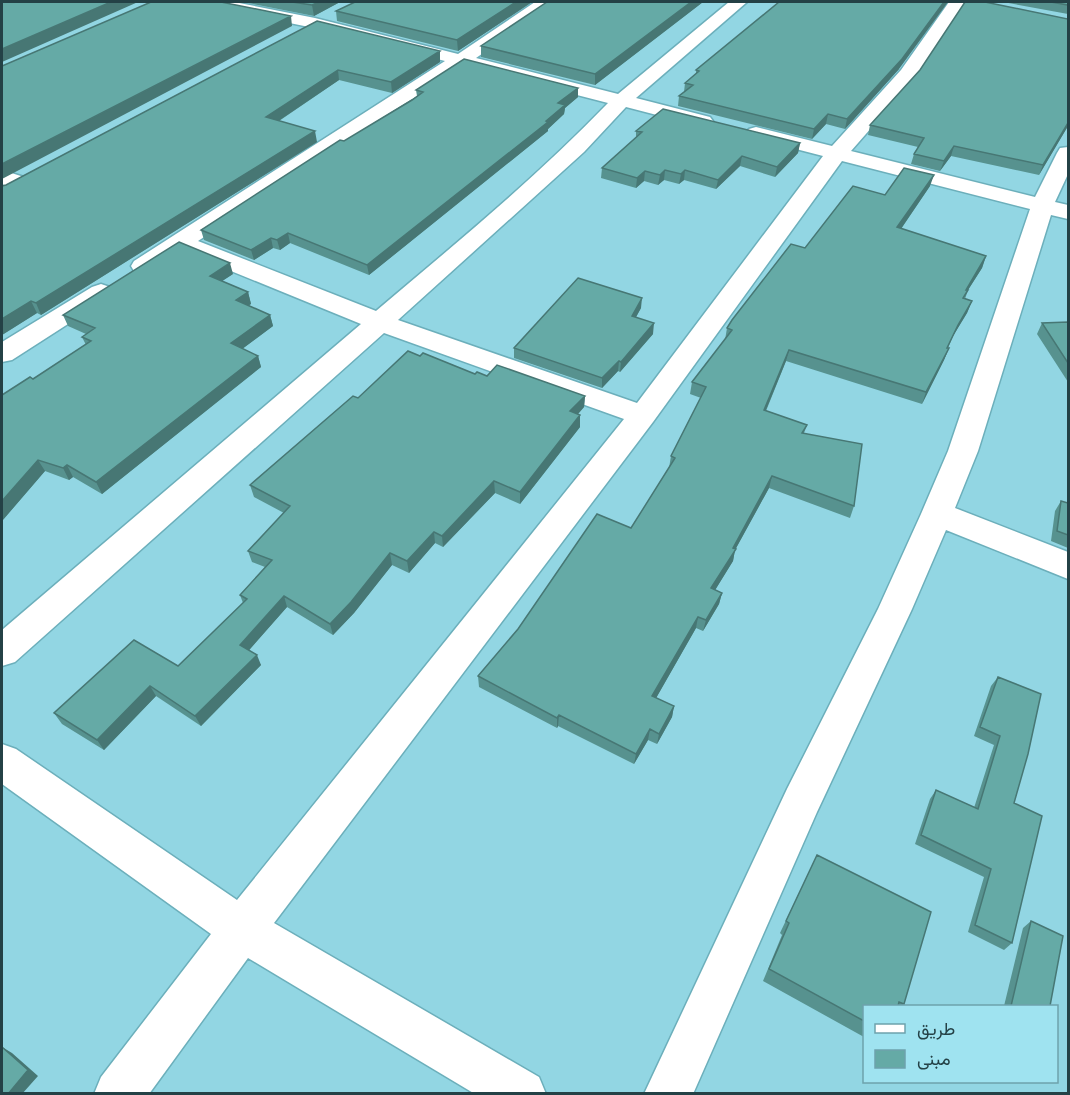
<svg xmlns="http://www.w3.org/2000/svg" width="1070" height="1095" viewBox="0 0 1070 1095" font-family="Roboto,Vazirmatn,sans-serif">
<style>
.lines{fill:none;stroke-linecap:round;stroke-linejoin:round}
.minor-casing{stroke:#6cafbb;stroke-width:3}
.minor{fill:#fff;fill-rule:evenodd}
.wall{fill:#57928f}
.shaded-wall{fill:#477774}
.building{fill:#65aaa6;stroke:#477774;stroke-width:1.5}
</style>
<rect width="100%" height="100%" fill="#92d6e3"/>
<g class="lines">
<defs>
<path id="minor" d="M204,2H234L315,18L458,54L535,2H553L551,6L476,58L618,94L729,2H747L636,98L710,117L713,121L710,125L703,127L626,107L584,152L398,320L637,403L823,156L749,137L746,133L749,129L756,127L832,146L901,70L949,2H965L915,78L851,151L1035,197L1057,153L1060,148L1068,147V174L1055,202L1068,205V219L1051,215L978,451L955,508L1068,552V579L946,530L912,609L817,812L693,1094H644L787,789L878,609L921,514L948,451L1030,209L842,161L653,422L274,923L539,1077L546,1094H475L248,958L149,1094H94L101,1077L211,934L2,784V744L16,749L237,900L624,419L384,333L15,662L2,666V630L361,324L182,251C167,261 153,276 134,271L131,266L134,261L445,61L314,28L212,7ZM464,66L608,103C536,178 455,244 376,311L198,241Z
M2,170L24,177L27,182L24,187L16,189L2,184Z
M101,284L110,287L114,292L110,297L12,360L2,362V342L92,287Z"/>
</defs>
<use href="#minor" class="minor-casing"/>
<use href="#minor" class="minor"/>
</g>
<path class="wall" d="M243,2H340L314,16Z
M532,2L458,51L337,21L336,11Z
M703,2L595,85L481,57V46Z
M1003,2H1068V14Z
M317,21L440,62L392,93L339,80L279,121L317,142L41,315L37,313L2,335V186L6,185Z
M899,69L845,129L826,124L812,139L678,106L679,96L684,92L685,83L696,74V70Z
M920,70L1068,126L1039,175L951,156L940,171L911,164L914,154L918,147L868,135L870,125Z
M578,88V97L565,108L564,114L548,129V131L369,275L290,243L280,250L273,248L254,260L204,240L201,230L417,96L416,90Z
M636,131L800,143L798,153L775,177L740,166L716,189L684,180L679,184L664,180L658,185L644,181L636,188L601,178L602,168L636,138Z
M930,186L901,229L986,256L982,268L968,290L965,299L972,301L967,313L953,336L948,348H949L944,360L922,404L786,361L766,411L807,425L804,433L854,506L850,518L769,488L735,550L733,561L715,590L722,593L719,604L703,631L696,628L656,698L674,706L672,717L657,744L648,740L634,764L558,726L557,728L479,687L478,676L631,528L669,468L671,456L701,398L690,394L692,382L725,340L727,328L805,248L885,195Z
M233,274L222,281L248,292L251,304L248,305L270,315L273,326L242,349L258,356L261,367L102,494L73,477L69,480L45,471L2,521L33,379L86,345L82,337L86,334L68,326L63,315Z
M641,308L636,317L653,334L620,372L618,371L602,388L514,358V348Z
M1068,322V382L1037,334L1042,323Z
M420,356L475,374L585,396L584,407L578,414L580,427L520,504L495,493L443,547L435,543L409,573L392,565L354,613L333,635L287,607L249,650L261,665L201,726L156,696L104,750L62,724L54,713L178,666L243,603L240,595L265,567L252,562L248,551L284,513L254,497L250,485L358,398Z
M1061,501L1068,503V548L1051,541L1055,511Z
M998,677L1014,803L1012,943L1004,950L968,932L984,877L915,844L930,799L936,790L974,808L994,745L974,736L991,686Z
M817,855L904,1004L902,1006H864V1037L763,981L782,935L780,933Z
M1031,921L1050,1006H1004L1023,928Z"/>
<path class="shaded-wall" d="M111,2H138L2,62V49Z
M319,2H340L314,16L312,5Z
M516,2H532L458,51L457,40Z
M691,2H703L595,85V74Z
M944,2H948L899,69L845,129L847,119Z
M291,16L292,26L2,179V164Z
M440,51V62L392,93L391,82Z
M338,70L339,80L268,128L266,117Z
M578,88V97L565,108L564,114L548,129V131L369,275L367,265L546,121L558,103Z
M828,114L826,124L812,139L814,129Z
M1068,123V126L1039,175L1043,165Z
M315,131L317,142L41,315L36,303Z
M800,143L798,153L775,177L777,167Z
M954,146L951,156L940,171L944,161Z
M742,156L740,166L716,189L718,180Z
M665,170L664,180L658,185L660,175Z
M685,170L684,180L679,184L681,174Z
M645,171L644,181L636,188L637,178Z
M934,175L930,186L894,239L897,227Z
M288,233L290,243L280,250L277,240Z
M271,238L273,248L254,260L251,250Z
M986,256L982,268L961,301L966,290Z
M230,263L233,274L213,287L210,276Z
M248,292L251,304L239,312L236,300Z
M642,298L641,308L631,326L632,316Z
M31,301L37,313L2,335V319Z
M972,301L967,313L953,336L942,360L958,325Z
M270,315L273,326L234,355L231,343Z
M654,323L653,334L620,372L621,362Z
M949,348L944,360L922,404L926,392Z
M789,350L786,361L761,422L764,410Z
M258,356L261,367L102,494L96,482Z
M619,361L618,371L602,388V378Z
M585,396L584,407L570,423V411Z
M580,415V427L520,504V492Z
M38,460L45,471L2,521V501Z
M67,465L73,477L69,480L63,468Z
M772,476L769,488L735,550L733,561L709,600L711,588Z
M494,481L495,493L443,547L442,536Z
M434,532L435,543L409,573L407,561Z
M390,553L392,565L354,613L333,635L330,624Z
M722,593L719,604L703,631L706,620Z
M284,596L287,607L244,656L240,645Z
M698,617L696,628L651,707L652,696Z
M257,655L261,665L201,726L195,716Z
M150,686L156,696L104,750L97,740Z
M674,706L672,717L657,744L659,734Z
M559,715L558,726L557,728V718Z
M650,729L648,740L634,764L636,754Z
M2,1047L12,1053L38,1076L22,1094H8Z"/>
<path class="building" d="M2,2H111L2,49Z
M151,2H221L291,16L2,164V66Z
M292,2H319L312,5Z
M355,2H516L457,40L336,11Z
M547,2H691L595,74L481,46Z
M779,2H944L902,59L847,119L828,114L814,129L679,96L693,85L685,83L699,71L696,70Z
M965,2H985L1068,19V123L1043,165L954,146L944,161L914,154L924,138L870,125L920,70Z
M1051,2H1068V5Z
M317,21L440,51L391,82L338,70L266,117L315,131L36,303L31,301L2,319V186L6,185Z
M464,59L578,88L558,103L565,105L546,121L548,122L367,265L288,233L277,240L271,238L251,250L201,230L340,140L344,141L412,100L423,92L416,90Z
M663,109L800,143L777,167L742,156L718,180L685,170L681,174L665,170L660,175L645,171L637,178L602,168L642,132L636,131Z
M904,168L934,175L897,227L986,256L966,290H968L963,298L972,301L958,325L947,348H949L926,392L789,350L764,410L807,425L802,433L862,444L854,506L772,476L733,548L736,549L711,588L722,593L706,620L698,617L652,696L674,706L659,734L650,729L636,754L559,715L557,718L478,676L518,629L597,514L631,528L675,458L671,456L706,387L692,382L732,330L727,328L732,320L791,244L805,248L853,186L885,195Z
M179,242L230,263L210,276L248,292L236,300L270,315L231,343L258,356L96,482L67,465L63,468L38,460L2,501V395L30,377L33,379L91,341L82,337L95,328L63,315Z
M578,278L642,298L632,316L654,323L621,362L619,361L602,378L514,348Z
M1068,322V363L1042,323Z
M408,351L420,356L423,353L475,374L477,372L487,376L497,365L585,396L570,411L580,415L520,492L494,481L442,536L434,532L407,561L390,553L351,602L330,624L284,596L240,645L257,655L195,716L150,686L97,740L54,713L134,640L178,666L247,599L240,595L272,560L248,551L290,506L250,485L353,396L358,398Z
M1061,501L1068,503V535L1057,531Z
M998,677L1041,694L1028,754L1014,803L1042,816L1012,943L975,925L991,869L921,835L936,790L978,809L1000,736L980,727Z
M817,855L931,912L904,1004L899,1002L898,1006H864V1021L769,969L789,923L786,921Z
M1031,921L1063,936L1050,1006H1011Z
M2,1047L28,1070L8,1094H2Z"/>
<rect width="1070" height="1095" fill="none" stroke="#244146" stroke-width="6"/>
<rect x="863" y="1005" width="195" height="78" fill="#9fe3f0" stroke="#6ea2ac" stroke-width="1.5"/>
<rect x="875" y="1024" width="30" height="9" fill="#ffffff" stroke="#6ea2ac" stroke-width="1.5"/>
<text x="917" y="1035" font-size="18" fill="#244146">طريق</text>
<rect x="875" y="1050" width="30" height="18" fill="#65aaa6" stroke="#6ea2ac" stroke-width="1.5"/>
<text x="917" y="1065" font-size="18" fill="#244146">مبنى</text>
</svg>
